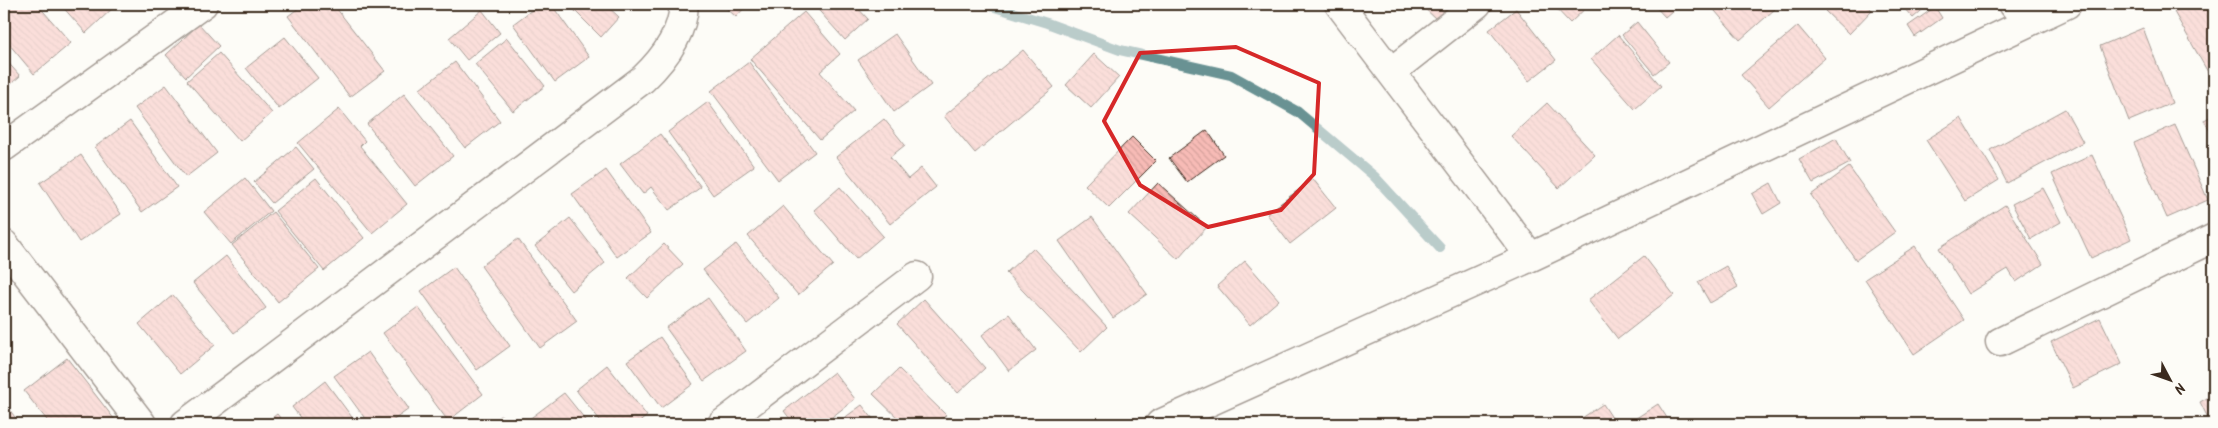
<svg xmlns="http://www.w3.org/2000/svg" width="2218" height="428" viewBox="0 0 2218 428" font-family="Kalam,sans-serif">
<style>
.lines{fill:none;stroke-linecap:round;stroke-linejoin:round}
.stream{stroke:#699293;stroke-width:10}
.building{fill:url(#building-back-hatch);stroke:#3b2a1e}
.street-casing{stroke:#3b2a1e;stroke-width:31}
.street{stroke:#fdfcf7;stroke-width:28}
.marked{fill:none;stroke:#d62828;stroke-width:4;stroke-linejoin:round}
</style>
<defs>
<pattern id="building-back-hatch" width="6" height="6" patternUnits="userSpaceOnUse" patternTransform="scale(1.25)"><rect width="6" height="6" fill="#f7bbb6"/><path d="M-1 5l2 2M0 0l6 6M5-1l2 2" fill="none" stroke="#d5a19c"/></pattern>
</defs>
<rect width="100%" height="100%" fill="#fdfcf7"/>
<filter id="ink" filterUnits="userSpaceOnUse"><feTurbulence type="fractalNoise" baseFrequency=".02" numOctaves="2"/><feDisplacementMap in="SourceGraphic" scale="10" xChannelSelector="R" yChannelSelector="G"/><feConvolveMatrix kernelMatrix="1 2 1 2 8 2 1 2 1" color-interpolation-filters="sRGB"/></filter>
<g filter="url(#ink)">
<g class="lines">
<path class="stream" d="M985,4L1047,23L1120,50L1231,75L1298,112L1374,176L1440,248"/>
</g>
<path class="building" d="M4,4H37L71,43L34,74L4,38Z
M60,4H111L114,7L86,33Z
M304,4H333L385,71L350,97L288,16Z
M540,4H551L589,57L555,82L513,24Z
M568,4H605L619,17L601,37Z
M722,4H748L736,17Z
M813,4H854L868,19L845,40Z
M1420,4H1453L1437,20Z
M1552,4H1590L1570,23Z
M1653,4H1680L1665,17Z
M1709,4H1771L1775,9L1740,40Z
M1832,4H1866L1872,10L1849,34L1825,11Z
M1900,4H1929L1913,18Z
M2190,4H2214V83L2174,12Z
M1935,7L1942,18L1915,37L1908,26Z
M1516,9L1556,60L1529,81L1489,30Z
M482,10L500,33L467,60L449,38Z
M804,12L840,54L820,72L854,111L820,140L750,59Z
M1637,22L1669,62L1654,74L1622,35Z
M199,24L219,46L186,77L166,55Z
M1798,26L1825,58L1769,107L1741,75Z
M2143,28L2172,103L2129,121L2100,46Z
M895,34L931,85L894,112L858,60Z
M1618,35L1661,86L1635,109L1591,59Z
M285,37L318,78L279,109L246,68Z
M507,38L545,86L513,111L475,64Z
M1023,50L1054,87L975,153L944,116Z
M219,53L272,113L240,141L187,81Z
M1094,54L1119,77L1091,108L1066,85Z
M4,58L20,76L4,90Z
M455,62L500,121L465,148L420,89Z
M749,62L815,152L778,180L711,91Z
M166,85L217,153L186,177L135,108Z
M404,94L453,156L415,186L367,124Z
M708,102L754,166L713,195L668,132Z
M1547,103L1595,155L1559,188L1511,136Z
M339,109L365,141L360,146L407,204L372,233L298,143Z
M2065,109L2083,142L2007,183L1990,150Z
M2214,115V139L2204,120Z
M1961,118L1999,180L1965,201L1926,140Z
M884,119L905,145L890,157L908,179L921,168L936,187L890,224L836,157Z
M130,121L177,187L142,212L95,147Z
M2175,125L2208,200L2167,218L2134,143Z
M1207,130L1224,155L1187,182L1169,158Z
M660,134L701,187L669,210L651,187L643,194L620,164Z
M1132,137L1156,161L1109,208L1085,185Z
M1836,138L1850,163L1813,183L1799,159Z
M296,147L314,169L272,203L254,182Z
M81,155L121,214L79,242L40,183Z
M2092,155L2131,239L2091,258L2052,174Z
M1849,167L1895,232L1856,260L1811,195Z
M606,170L651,233L617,257L572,194Z
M245,178L271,211L231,244L204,212Z
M316,178L364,238L324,271L275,211Z
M1313,179L1336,208L1290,244L1267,214Z
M1158,183L1207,227L1178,259L1129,214Z
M1771,183L1781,203L1763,214L1752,194Z
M840,187L883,236L856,259L814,210Z
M2043,188L2061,222L2031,239L2012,204Z
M2005,205L2043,264L2016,282L2008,269L1968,294L1939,248Z
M783,206L833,265L798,295L748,236Z
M273,212L319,269L278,302L232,245Z
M1092,217L1147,294L1113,318L1059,241Z
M570,218L605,263L571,291L535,246Z
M518,239L577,321L540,348L481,266Z
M664,244L683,264L647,298L628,278Z
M736,244L779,298L747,324L703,270Z
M1915,246L1964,320L1914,354L1865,279Z
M1033,248L1107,327L1081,352L1006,273Z
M226,256L266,308L234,333L193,283Z
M1644,256L1674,295L1618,339L1588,300Z
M1245,261L1279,300L1250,325L1217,286Z
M1726,266L1738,287L1710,303L1698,282Z
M454,267L510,346L477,370L421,291Z
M173,295L215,345L180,374L139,324Z
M708,298L746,351L704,381L666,328Z
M924,299L985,368L958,393L897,324Z
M418,307L483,394L448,421L383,333Z
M1009,314L1036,350L1009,371L982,335Z
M2100,318L2122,364L2073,388L2051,342Z
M660,337L693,384L661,408L627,361Z
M368,352L409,409L388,424H369L334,376Z
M67,358L118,424H50L24,391Z
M607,365L647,416L637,424H603L576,390Z
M899,369L946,415L937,424H904L873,394Z
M834,372L855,399L823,424H794L784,411Z
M325,381L357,424H305L292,407Z
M564,393L589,424H531L528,420Z
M2214,394V424H2211L2200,402Z
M1603,404L1616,424H1573Z
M1658,404L1671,424H1627Z
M862,405L877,424H836Z
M9,409L20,424H4V413Z
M277,414L285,424H264Z
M501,415L508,424H490Z"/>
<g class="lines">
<defs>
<path id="street" d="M1339,4L1531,257
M2013,4L2027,22
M1392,71L1477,4
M4,147L203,4
M4,244L142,424
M2000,342L2214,238
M185,424L643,79C664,59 683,34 684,4
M722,424L917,276
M1160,424L1531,257L2067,4"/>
</defs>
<use href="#street" class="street-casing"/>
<use href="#street" class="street"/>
</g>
</g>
<path d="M0 0H2218V428H0ZM1236,47L1319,83L1314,174L1281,210L1208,227L1140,185L1104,121L1140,53Z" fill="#fdfcf7" fill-opacity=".55" fill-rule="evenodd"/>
<path class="marked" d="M1236,47L1319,83L1314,174L1281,210L1208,227L1140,185L1104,121L1140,53Z"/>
<rect width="2218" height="428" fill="none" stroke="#fdfcf7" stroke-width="20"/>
<rect x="10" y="10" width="2198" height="408" fill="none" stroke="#3b2a1e" stroke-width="2" filter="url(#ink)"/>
<g transform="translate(2170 380) rotate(131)" stroke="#fdfcf7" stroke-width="4" paint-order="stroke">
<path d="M0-4L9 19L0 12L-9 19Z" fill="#3b2a1e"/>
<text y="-8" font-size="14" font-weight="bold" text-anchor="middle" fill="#3b2a1e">N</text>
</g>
</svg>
